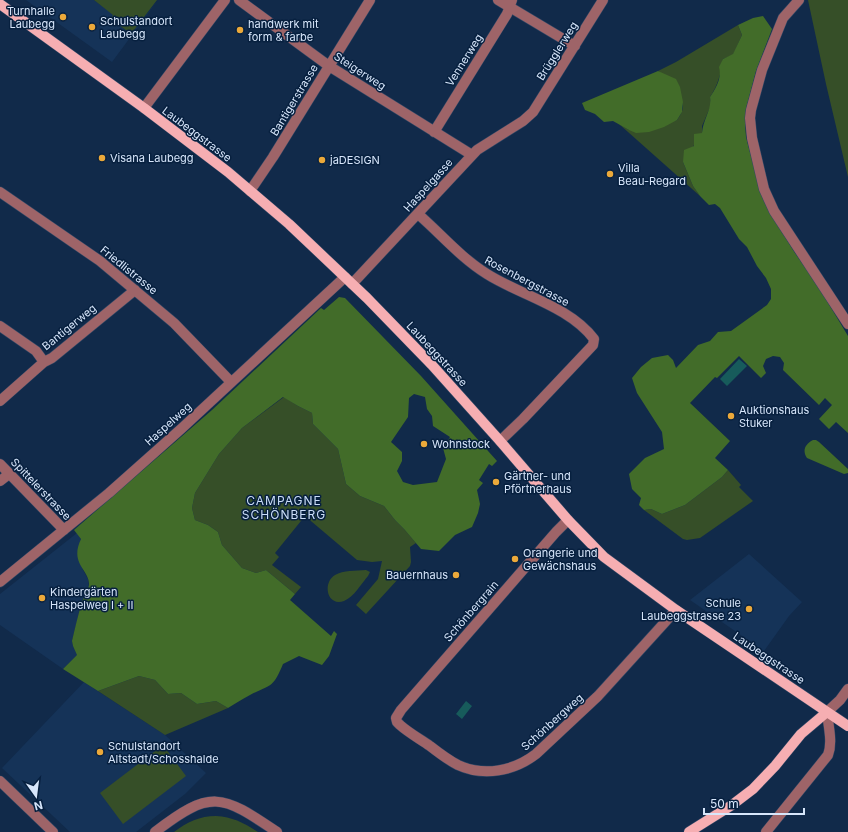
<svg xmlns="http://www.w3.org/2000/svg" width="848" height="832" viewBox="0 0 848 832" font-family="Inter,sans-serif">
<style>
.built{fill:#153358}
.green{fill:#364f28}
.forest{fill:#426c29;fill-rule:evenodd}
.water{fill:#175b5b}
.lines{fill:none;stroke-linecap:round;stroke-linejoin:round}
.minor-casing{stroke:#314866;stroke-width:11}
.major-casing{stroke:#314866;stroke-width:11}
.minor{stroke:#9e6468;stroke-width:10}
.major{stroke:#f6aeb2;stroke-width:10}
.poi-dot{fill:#eca93a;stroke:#07203f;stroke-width:1.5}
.labels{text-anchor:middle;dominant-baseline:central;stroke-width:3;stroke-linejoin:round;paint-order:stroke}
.poi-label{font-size:11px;fill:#d7e6fb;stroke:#07203f;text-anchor:start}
.street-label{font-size:11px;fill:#d7e6fb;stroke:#07203f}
.neighbourhood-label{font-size:12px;letter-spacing:1px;fill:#cbdef7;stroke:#07203f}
</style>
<rect width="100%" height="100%" fill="#112a4a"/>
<path class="built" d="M26,0H94L113,14L125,0L111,19L131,34L158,0L112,62Z
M77,533L81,539L78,553L83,570L88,579L89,587L82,601L72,641L73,646L78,655L63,669L0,625V594Z
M749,554L802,602L789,616L764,651L690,600Z
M84,682L165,735L206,773L185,794L136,832H70L2,768Z"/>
<path class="green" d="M94,0H157L131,34L111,19L113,15Z
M808,0H848V177L826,84Z
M738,25L742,35L733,55L723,59C721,73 718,85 710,97L711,105L702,126V133L683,162L693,186L700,196L619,124L629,130L677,120C681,114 685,108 682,101C679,93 665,75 658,71L676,62Z
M284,397L298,406L312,413L313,424L338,449L346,484L360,496L384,506L395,520L404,529L416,543L410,547L411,562L410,566L366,614L356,605L378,579L382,561L372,562L357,560L305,516L275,553L279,557L272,565L301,587L295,594L266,570L256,573L242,568L222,545L218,532L208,525L195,520L192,508L195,493L219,454L242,428Z
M728,470L741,485L739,487L753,501L700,538L687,540L683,539L644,510L651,509L662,514L685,505L722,477Z
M366,570L370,572L368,576C361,584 354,597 344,601C327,607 322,583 335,575C343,570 356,571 366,570Z
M139,676L155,680L168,694L181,693L197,704L216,701L228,708L165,735L98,691Z
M163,745L186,776L123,824L100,793Z
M216,816C233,817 244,823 258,832H174C187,822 200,816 216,816Z"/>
<path class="forest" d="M763,16L772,29L756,71L746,109L745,123L746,137L761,194L770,213L795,253L815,281L848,336V433L836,422L829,429L819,419L832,405L825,398L819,405L783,370L784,363L780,357L773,356L766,359L763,366L766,373L761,378L739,356L717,378L715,377L690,403L730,441L715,458L728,470L722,477L685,505L662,514L651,509L644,510L639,505L641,498L632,489L629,474L645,458L664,449L662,432L637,393L632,378L641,367L652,358L668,355L673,360L676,368L698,345L710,341L718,332L731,331L767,305L771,299V289L766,278L757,266L747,247L739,239L720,208L715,204L709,205L700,196L693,186L683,162L684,150L694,146V134L702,133C703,119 712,110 710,97C716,88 722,78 719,67L723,59L733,54L742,35L738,25L753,18Z
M658,71L676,79L680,87L683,102L682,112L677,120L664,127L649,132L636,133L629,130L613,121L604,122L595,114L585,110L582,103Z
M339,297L345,298L421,376L497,461L492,466L489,464L479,480L483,483L477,490L480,504L478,513L472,527L455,535L439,551L421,549L404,529L395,520L384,506L360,496L346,484L338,449L313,424L312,413L298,406L283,397L242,428L219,454L195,493L192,508L195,520L208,525L218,532L222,545L242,568L256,573L266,570L295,594L290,600L331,636L334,631L337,634L329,656L322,665L299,656L283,664C273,688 272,684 250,695C242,699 235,704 228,708L216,701L197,704L181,693L168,694L155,680L139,676L98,691L63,669L77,655L73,646L72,641C75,628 78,615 82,602C84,597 88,591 89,585C90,570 69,564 81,539L74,530L212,410L321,308L324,310ZM414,394L425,397L427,409L432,416L433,426L450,437L443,448L446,459L437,482L413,485L403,482L397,471L402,461V452L391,442L408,417L409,398Z
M813,440H816L819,442L848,469V473L844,474L807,458C802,451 805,444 813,440Z"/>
<path class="water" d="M739,359L747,366L727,386L720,379Z
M466,701L472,706L462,719L456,714Z"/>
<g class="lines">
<defs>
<path id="minor" d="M239,0L329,66L472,155
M498,0L575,46
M799,0L783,18L762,70L751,110L750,118L752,138L764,189L774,211L848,324
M144,108L225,0
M434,132L507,14L512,0
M250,191L273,157L370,0
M0,192L100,261L174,323L231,382
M418,214C441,234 461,258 487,274C520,295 569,306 594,339L593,345L523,419L500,441
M352,284L477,150L523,121L533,112L603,0
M0,326L36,351L44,362
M0,401L44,362L52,358L135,290
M0,464L64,530
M0,481L9,474
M568,520L556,532L401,710L396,718L397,722L400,725C409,733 420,739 430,746C439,753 448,760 458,765C484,777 514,771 536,754L598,696L676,610
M0,582L109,493L181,429L345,277
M0,781L53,832
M155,832C211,789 221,794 277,832
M766,832L828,755C833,742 828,725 827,712L840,700L848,689"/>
<path id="major" d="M0,4L144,108L228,172L289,224L367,298L432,365L500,441L568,520L604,557L676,610L848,726
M689,832L732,805L753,789L775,766L801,734L827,712"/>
</defs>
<use href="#minor" class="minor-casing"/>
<use href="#major" class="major-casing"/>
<use href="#minor" class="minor"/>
<use href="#major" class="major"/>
</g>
<g class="poi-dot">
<circle cx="63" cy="17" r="4"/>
<circle cx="92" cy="27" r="4"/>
<circle cx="240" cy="30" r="4"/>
<circle cx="102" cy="158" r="4"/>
<circle cx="322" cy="160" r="4"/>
<circle cx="610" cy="174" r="4"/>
<circle cx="731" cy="416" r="4"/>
<circle cx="424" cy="444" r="4"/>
<circle cx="496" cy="482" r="4"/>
<circle cx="515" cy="559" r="4"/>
<circle cx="456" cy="575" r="4"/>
<circle cx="42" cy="598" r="4"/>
<circle cx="749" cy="609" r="4"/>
<circle cx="100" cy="752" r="4"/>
</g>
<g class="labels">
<g class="poi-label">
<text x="55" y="11" text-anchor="end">Turnhalle<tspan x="55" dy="13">Laubegg</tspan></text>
<text x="100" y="21">Schulstandort<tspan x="100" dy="13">Laubegg</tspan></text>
<text x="248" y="24">handwerk mit<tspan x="248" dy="13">form &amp; farbe</tspan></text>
<text x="110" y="158">Visana Laubegg</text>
<text x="330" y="160">jaDESIGN</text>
<text x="618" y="168">Villa<tspan x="618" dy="13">Beau-Regard</tspan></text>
<text x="739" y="410">Auktionshaus<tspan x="739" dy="13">Stuker</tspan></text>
<text x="432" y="444">Wohnstock</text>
<text x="504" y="476">Gärtner- und<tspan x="504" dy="13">Pförtnerhaus</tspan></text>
<text x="523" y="553">Orangerie und<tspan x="523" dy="13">Gewächshaus</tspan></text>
<text x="448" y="575" text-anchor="end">Bauernhaus</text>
<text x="50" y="592">Kindergärten<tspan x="50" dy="13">Haspelweg I + II</tspan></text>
<text x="741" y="603" text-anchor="end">Schule<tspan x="741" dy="13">Laubeggstrasse 23</tspan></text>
<text x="108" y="746">Schulstandort<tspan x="108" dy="13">Altstadt/Schosshalde</tspan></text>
</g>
<g class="street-label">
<text transform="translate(557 51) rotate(-58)">Brügglerweg</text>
<text transform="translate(464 60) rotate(-58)">Vennerweg</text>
<text transform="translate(360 71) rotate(33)">Steigerweg</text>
<text transform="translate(294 100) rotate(-59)">Bantigerstrasse</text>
<text transform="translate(197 134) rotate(37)">Laubeggstrasse</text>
<text transform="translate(428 185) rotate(-48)">Haspelgasse</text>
<text transform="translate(129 270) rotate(39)">Friedlistrasse</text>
<text transform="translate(527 281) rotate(28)">Rosenbergstrasse</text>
<text transform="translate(69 327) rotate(-39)">Bantigerweg</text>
<text transform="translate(437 354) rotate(47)">Laubeggstrasse</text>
<text transform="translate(168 424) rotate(-42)">Haspelweg</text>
<text transform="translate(41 489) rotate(46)">Spittelerstrasse</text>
<text transform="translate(471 611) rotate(-49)">Schönbergrain</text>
<text transform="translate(769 658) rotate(34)">Laubeggstrasse</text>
<text transform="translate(552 722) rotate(-42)">Schönbergweg</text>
</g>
<g class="neighbourhood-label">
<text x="284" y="500">CAMPAGNE<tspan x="284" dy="14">SCHÖNBERG</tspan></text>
</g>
</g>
<g transform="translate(36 796) rotate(166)" stroke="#07203f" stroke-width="3" paint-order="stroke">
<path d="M0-3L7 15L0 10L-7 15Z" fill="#d7e6fb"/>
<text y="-6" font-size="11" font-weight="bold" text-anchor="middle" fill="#d7e6fb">N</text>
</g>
<path d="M704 808v6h100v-6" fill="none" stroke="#d7e6fb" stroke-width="2"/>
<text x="710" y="808" font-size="12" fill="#d7e6fb" stroke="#07203f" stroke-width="3" paint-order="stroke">50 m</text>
</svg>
